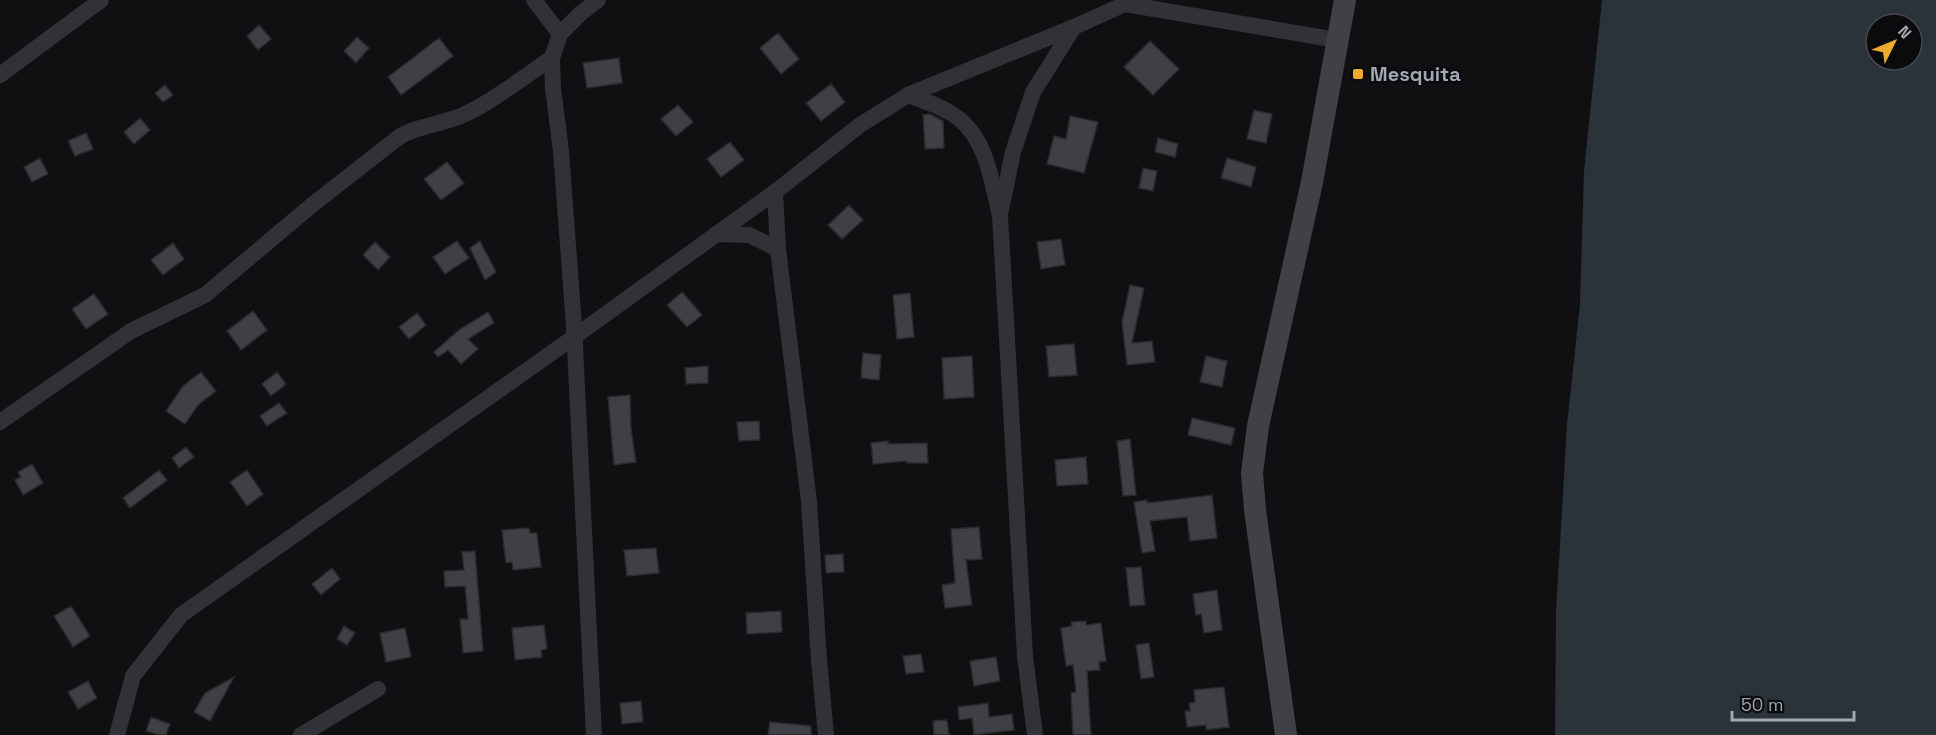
<svg xmlns="http://www.w3.org/2000/svg" width="1936" height="735" viewBox="0 0 1936 735" font-family="'Space Grotesk',sans-serif">
<style>
.water{fill:#2a333a;fill-rule:evenodd}
.building{fill:#3f4045;stroke:#2a2a2e;stroke-width:1.5}
.lines{fill:none;stroke-linecap:round;stroke-linejoin:round}
.street{stroke:#313237;stroke-width:16}
.secondary{stroke:#404146;stroke-width:22}
.poi-dot{fill:#ecaa2e;stroke:#0b0b0d;stroke-width:2}
.labels{text-anchor:middle;dominant-baseline:central;stroke-width:5;stroke-linejoin:round;paint-order:stroke}
.poi-label{font-size:20px;font-weight:bold;fill:#a2a7b2;stroke:#0b0b0d;text-anchor:start}
</style>
<rect width="100%" height="100%" fill="#101012"/>
<path class="water" d="M1602,0H1936V735H1555L1556,612L1567,425L1580,304L1584,171ZM1876,24H1912V60H1876Z"/>
<path class="building" d="M259,25L271,39L258,50L247,36Z
M778,33L799,59L781,74L760,48Z
M357,37L369,48L356,63L344,51Z
M439,38L453,56L401,95L388,77Z
M1150,41L1179,69L1153,95L1124,67Z
M619,58L622,83L587,88L583,63Z
M831,84L845,102L821,121L806,103Z
M165,85L173,95L163,102L155,93Z
M678,105L693,122L676,136L661,119Z
M1254,110L1272,114L1266,143L1247,139Z
M930,114L943,121L944,148L925,149L923,115Z
M1070,116L1098,122L1084,173L1047,164L1054,136L1066,139Z
M140,118L150,130L134,144L124,132Z
M86,133L93,149L75,156L68,141Z
M1158,138L1178,144L1175,157L1155,152Z
M730,142L744,160L721,177L707,159Z
M40,158L48,174L32,182L24,167Z
M1227,158L1256,167L1251,187L1221,178Z
M447,162L464,183L441,200L424,179Z
M1143,168L1157,171L1153,191L1139,188Z
M849,205L863,220L842,239L828,225Z
M1061,239L1065,265L1041,269L1037,242Z
M457,241L469,258L445,274L433,257Z
M480,241L496,272L485,280L470,248Z
M375,242L390,257L378,270L363,255Z
M173,243L184,259L163,275L151,260Z
M1130,285L1144,288L1132,343L1152,341L1155,362L1127,365L1122,322Z
M682,292L702,315L687,327L667,305Z
M910,293L914,337L897,339L893,295Z
M94,294L108,314L86,329L72,309Z
M253,311L267,330L241,350L227,331Z
M488,312L494,323L468,339L478,349L461,364L448,350L438,357L434,352L460,329Z
M417,313L426,325L409,339L399,327Z
M1074,344L1077,375L1049,377L1046,346Z
M863,353L881,355L879,380L861,378Z
M972,356L974,397L944,399L942,358Z
M1206,356L1227,361L1222,387L1200,382Z
M708,366V383L686,384L685,368Z
M201,372L216,391L198,405L185,424L166,411L183,386Z
M277,372L286,384L271,396L262,384Z
M630,395L631,428L636,462L614,465L608,397Z
M279,403L287,413L267,426L260,416Z
M1192,418L1235,428L1231,445L1188,435Z
M759,421L760,440L739,441L737,422Z
M1130,439L1136,495L1123,496L1117,441Z
M888,441V444L927,443L928,463H907V461L873,464L871,443Z
M186,447L194,457L179,468L172,458Z
M1086,457L1088,484L1057,486L1055,460Z
M32,464L43,483L23,495L15,480L21,477L18,472Z
M159,470L167,480L130,508L123,498Z
M247,470L263,494L247,506L230,482Z
M1212,495L1217,538L1190,541L1187,517L1150,521L1155,551L1142,553L1134,502L1147,500V503Z
M979,527L982,559L966,560L972,605L945,608L942,585L955,583L951,529Z
M529,528L530,533H537L541,567L513,570L512,562L506,563L502,530Z
M656,548L659,573L627,576L624,550Z
M475,551L483,651L463,653L460,619H468L465,586L445,587L444,571L464,570L462,552Z
M843,554L844,572L826,573L825,555Z
M1141,567L1145,605L1130,606L1126,568Z
M332,568L340,579L321,595L312,584Z
M1217,590L1222,630L1204,633L1201,614L1196,615L1193,594Z
M71,606L90,636L73,647L54,616Z
M781,611L782,632L747,634L746,613Z
M1086,621V625L1101,623L1106,661L1099,662L1100,670L1087,671L1091,735H1073L1071,693L1076,692L1073,665L1066,666L1061,628L1072,626L1071,622Z
M544,625L547,649L541,650L542,657L515,660L512,628Z
M344,626L355,633L347,645L337,639Z
M405,628L411,657L386,662L380,633Z
M1149,643L1154,677L1141,679L1136,645Z
M921,654L924,672L906,674L903,656Z
M996,657L1000,681L974,686L970,661Z
M234,677L210,721L194,712L205,693Z
M88,681L97,698L78,709L68,692Z
M1224,687L1229,727L1206,730V725L1187,727L1185,711H1190L1189,703L1195,702L1194,690Z
M641,701L643,722L622,724L620,703Z
M988,703L989,717L1012,714L1014,730L974,735L972,718L959,720L958,707Z
M151,717L170,724L166,735H159L146,731Z
M947,720L949,735H934L933,721Z
M770,722L811,726V735H768Z"/>
<g class="lines">
<path class="street" d="M534,0L560,34
M0,75L101,0
M908,95C921,100 935,104 947,111C986,131 991,178 1000,216L1025,656L1035,735
M775,192L778,249L809,501L819,660L826,735
M1001,210L1013,152L1033,92L1074,27
M716,234L749,235L778,249
M0,422L131,331L205,295L312,205L399,137C416,126 441,124 461,116C489,104 525,76 552,58
M117,735L133,676L181,615L574,337L775,192L860,125L908,95L1074,27L1125,4L1337,40
M301,735L378,689
M594,735L574,326L561,151L553,88L552,58L560,34L581,13L598,0"/>
<path class="secondary" d="M1286,735L1255,510L1252,473L1258,426L1312,182L1345,0"/>
</g>
<rect class="poi-dot" x="1352" y="68" width="12" height="12" rx="3"/>
<g class="labels">
<g class="poi-label">
<text x="1370" y="74">Mesquita</text>
</g>
</g>
<g transform="translate(1894 42) rotate(47)"><circle r="28" fill="#0b0b0d" stroke="#47494f" stroke-width="1.5"/>
<path d="M0-4.5L10 22L0 15L-10 22Z" fill="#ecaa2e"/>
<text y="-9" font-size="16" font-weight="bold" text-anchor="middle" fill="#a2a7b2">N</text>
</g>
<path d="M1732 711v9h122v-9" fill="none" stroke="#a2a7b2" stroke-width="3"/>
<text x="1741" y="711" font-size="18" fill="#a2a7b2" stroke="#0b0b0d" stroke-width="4.5" paint-order="stroke">50 m</text>
</svg>
